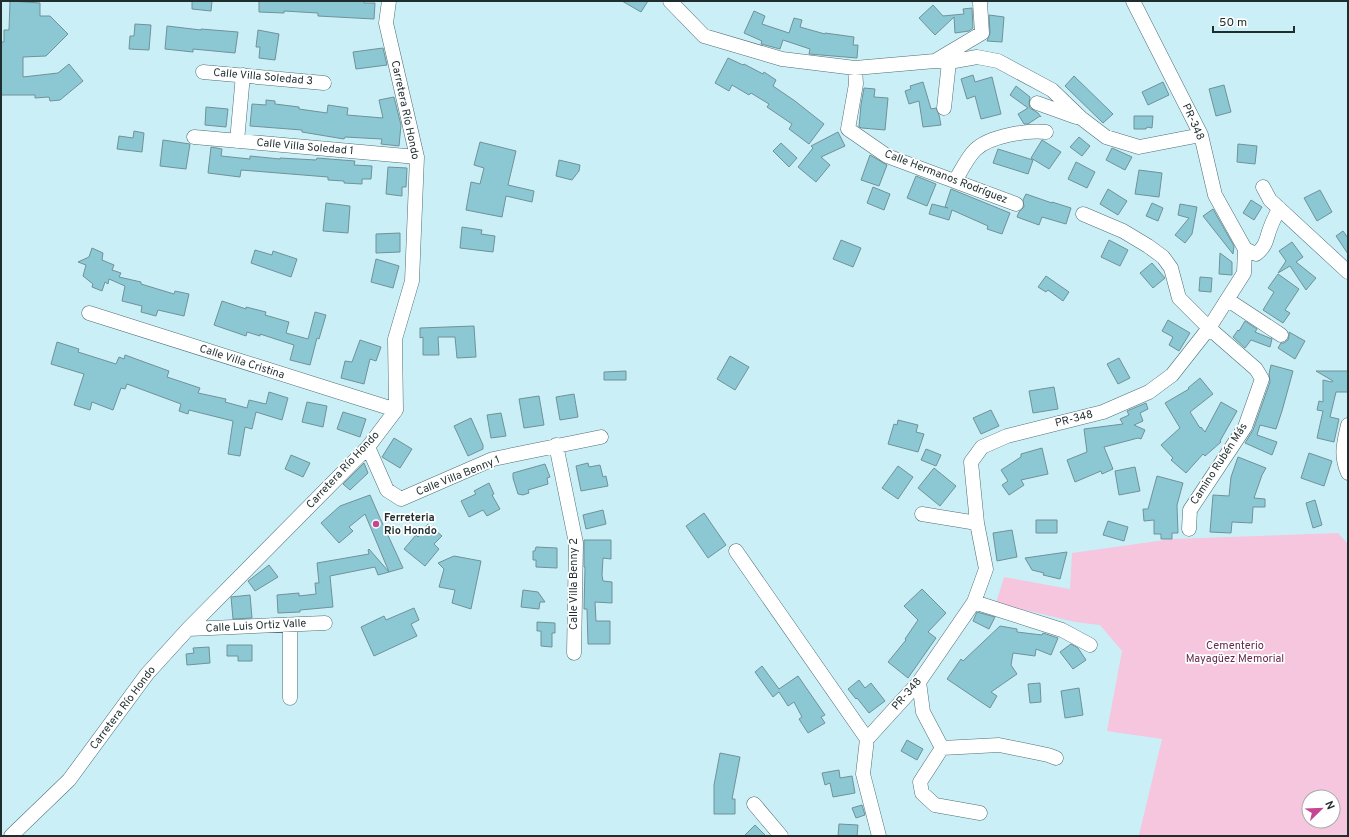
<svg xmlns="http://www.w3.org/2000/svg" width="1349" height="837" viewBox="0 0 1349 837" font-family="Overpass,sans-serif">
<style>
.green{fill:#f5c6dd;fill-rule:evenodd}
.building{fill:#8bc8d4;stroke:#709298}
.lines{fill:none;stroke-linecap:round;stroke-linejoin:round}
.minor-casing{stroke:#4d6f75;stroke-width:15}
.minor{stroke:#fff;stroke-width:14}
.poi-dot{fill:#c64692;stroke:#fff;stroke-width:1.5}
.labels{text-anchor:middle;dominant-baseline:central;stroke-width:3.5;stroke-linejoin:round;paint-order:stroke}
.street-label{font-size:11px;fill:#1f2d2f;stroke:#fff}
.poi-label{font-size:11px;font-weight:bold;fill:#1f2d2f;stroke:#fff;text-anchor:start}
.park-label{font-size:11px;fill:#652a4b;stroke:#fff}
</style>
<rect width="100%" height="100%" fill="#cbeff6"/>
<path class="green" d="M1338,533L1348,544V836L1139,835L1162,739L1107,731L1122,651L1100,625L1075,622L996,603L1004,577L1070,589L1072,553L1172,539ZM1309,797H1333V821H1309Z"/>
<path class="building" d="M10,1L40,3V16H50L68,34L46,56L23,57V77L58,73L69,64L83,81L60,100L50,101L49,97L35,98V95H1V42H4V30H9Z
M192,1H212L211,11L192,9Z
M259,1H364V3H375L374,19L318,16V13L284,11V13L259,12Z
M622,1H648L641,12Z
M933,5L943,16L964,14L963,9L972,8L973,28L969,31L955,33L954,17L935,35L919,18Z
M754,11L765,16L762,24L789,33L794,18L802,20L800,27L825,34V33L854,37L853,45H858L857,58L809,54L810,49L783,40L780,49L761,44L762,41L744,33Z
M989,15L1004,17L1002,42L987,41L990,33Z
M135,24L151,25L149,50L129,49L130,36H134Z
M167,26L201,30V29L238,32L235,53L193,49V52L165,49Z
M258,30L279,34L275,60L259,58L260,47H256Z
M383,48L387,65L356,69L353,52Z
M728,58L743,65L744,64L763,74L764,72L776,80L773,86L795,101L824,124L809,144L789,129L792,124L767,107L769,104L751,93L749,95L732,85L729,91L715,83Z
M973,75L975,82L992,77L1001,114L981,119L975,96L967,99L961,79Z
M1074,76L1113,114L1103,123L1065,86Z
M923,82L931,109L936,108L939,115L941,125L923,127L919,101L909,104L905,91L911,89L910,86Z
M1163,82L1169,95L1148,105L1142,92Z
M1224,85L1231,112L1216,116L1209,89Z
M1016,86L1030,97L1029,104L1030,108L1038,113L1041,117L1040,116L1028,124H1024L1018,114L1028,108L1010,95Z
M864,88L875,89L874,97L888,98L885,130L862,128L859,127L861,105Z
M394,97L401,125L399,146L381,144L382,139L345,137L344,139L302,132V130L250,126L252,104L266,105V100L275,101V104L299,107V109L327,113L328,105L348,108L347,115L383,118L379,100Z
M206,107L228,109L226,127L205,125Z
M1134,116H1153L1152,128L1147,127L1146,129H1134Z
M134,131L144,133L142,152L117,149L119,136L133,138Z
M838,132L845,146L821,157L830,165L816,182L798,167L813,148L811,146Z
M1079,137L1090,146L1082,156L1070,147Z
M163,140L190,144L186,169L160,166Z
M1042,140L1061,152L1049,169L1031,158Z
M480,142L516,151L508,185L534,191L532,202L506,196L502,217L466,210L471,182L480,184L484,168L474,165Z
M781,143L797,158L789,167L773,151Z
M1238,144L1257,146L1255,164L1237,162Z
M211,147L222,149L221,156L250,159V156L280,159V158L316,160L317,158L355,161L354,165L372,166L371,179H362V184L344,183V181L328,180V177L241,170L240,177L208,173Z
M1112,148L1132,157L1125,170L1106,160Z
M998,149L1033,160L1028,174L993,163Z
M870,155L887,165L879,186L861,180Z
M559,160L580,165L579,171L572,180L556,176Z
M1076,162L1095,172L1087,188L1068,179Z
M388,167L407,168L406,187H402V196L386,194Z
M1139,170L1162,173L1159,197L1135,194Z
M916,176L936,184L927,206L907,198Z
M873,187L890,194L884,210L867,203Z
M951,189L1010,213L1002,234L987,229L988,226L952,210L949,220L929,214L932,204L948,208L945,207Z
M1108,189L1127,201L1118,215L1100,204Z
M1320,190L1332,212L1317,221L1304,198Z
M1026,194L1052,203V202L1071,208L1066,224L1042,217L1039,225L1017,217L1019,212L1024,207L1023,200Z
M1251,200L1262,207L1254,220L1243,213Z
M326,203L350,206L348,233L323,231Z
M1152,203L1163,208L1158,221L1146,216Z
M1180,204L1197,207L1192,234L1185,243L1175,235L1189,218L1178,215Z
M1213,209L1234,246L1233,254L1203,216Z
M462,227L482,230L481,234L495,236L493,252L460,248Z
M1343,231L1348,238V254L1336,236Z
M400,233V252L376,253V234Z
M841,240L861,248L853,267L833,259Z
M1109,240L1128,250L1120,266L1101,257Z
M1292,242L1303,257L1296,262L1316,278L1306,290L1290,266L1278,273L1286,261L1279,251Z
M92,248L103,253L102,260L114,265L112,270L121,273L119,277L141,282V284L174,294L175,291L189,294L184,316L158,310L156,316L141,312L142,306L122,301L125,286L109,279L108,284L105,282L102,291L92,287L93,284L83,276L86,265L78,262L89,257Z
M255,250L272,255L273,251L297,259L291,277L251,263Z
M1220,253L1232,262V275L1219,274Z
M376,259L399,266L393,288L371,282Z
M1152,263L1165,278L1153,288L1140,273Z
M1278,274L1299,289L1285,310L1290,313L1283,323L1263,310L1274,292L1268,288Z
M1046,276L1069,292L1063,301L1048,290L1046,292L1038,287Z
M1200,277L1212,278L1211,292L1199,291Z
M222,301L246,309V307L266,312L265,315L289,322L286,333L308,339L315,312L326,315L319,339L317,338L310,365L290,360L294,345L260,334V336L247,332L246,336L214,325Z
M1168,320L1190,333L1179,351L1169,345L1173,337L1162,331Z
M1245,321L1257,329L1255,332L1272,339L1270,347L1251,340L1245,348L1233,337L1238,330L1239,331Z
M474,326L476,357L457,358L455,337H438L439,355H423V337L420,338V328Z
M1289,332L1305,341L1295,359L1278,348L1281,343H1284L1288,340L1289,336Z
M360,340L381,347L376,361L370,359L364,384L341,378L345,361L352,362Z
M57,342L79,349L78,352L116,364L119,357L124,359L125,355L169,371L167,377L200,388L198,393L226,399L225,402L247,408L249,400L266,404L269,392L288,398L282,420L256,412L252,429L245,427L240,456L228,454L233,421L189,410L188,414L179,411L181,404L127,384L125,389L121,388L113,410L92,402L90,410L74,405L84,374L51,364Z
M730,356L749,367L735,390L717,379Z
M1119,358L1130,378L1118,384L1107,364Z
M1271,365L1293,371L1282,411L1276,429L1260,425L1257,435L1277,442L1272,455L1245,443L1253,430L1270,382L1269,374Z
M626,371V380H604V372Z
M1316,371H1348V392H1336L1330,417L1339,419L1334,442L1317,438L1323,411L1317,410L1319,401L1323,402V380L1332,382L1333,381Z
M1200,378L1213,394L1190,412L1200,428L1201,427L1205,432L1221,402L1237,411L1220,441L1221,442L1205,456L1203,454L1186,473L1171,460L1173,458L1161,445L1180,428L1165,403L1189,389L1188,388Z
M1054,387L1058,409L1033,413L1029,391Z
M574,394L578,417L560,420L556,397Z
M539,396L544,425L524,428L519,399Z
M307,402L327,406L323,427L302,422Z
M1146,403L1148,409L1140,413L1143,421L1134,425L1145,430L1141,439L1138,438L1104,447L1113,469L1102,474L1101,471L1075,482L1067,460L1087,452L1084,429L1123,424L1120,419L1129,415L1127,411Z
M991,410L999,426L981,434L973,418Z
M343,412L366,419L360,437L337,429Z
M501,413L506,436L491,438L487,415Z
M471,418L483,445V449L468,456L454,426Z
M898,420L918,425L916,432L924,434L918,452L888,444L894,424L897,425Z
M394,438L412,449L400,468L382,457Z
M1042,448L1048,474L1021,480L1024,485L1009,495L1002,485L1008,481L1001,470L1021,457V454Z
M926,449L941,455L936,466L921,460Z
M1309,453L1332,461L1324,486L1301,478Z
M291,455L310,463L303,477L285,469Z
M1238,457L1266,468L1262,475L1254,498L1265,499V507H1253L1252,523L1232,522L1231,533L1210,532L1213,495L1229,496L1231,477Z
M364,463L368,473L350,490L343,484Z
M588,463L589,467L600,465L603,477L606,476L608,486L581,491L576,466Z
M545,464L550,477L547,478L548,484L528,490L529,493L523,495L518,494L513,478V473Z
M898,466L913,477L898,499L882,488Z
M1135,467L1140,491L1119,495L1115,471Z
M934,468L956,486L940,506L918,488Z
M1157,476L1183,483L1177,505L1178,533H1172V539H1161V534H1154V520L1144,521L1143,509H1148Z
M489,483L494,494L492,495L500,509L487,516L483,510L469,517L461,501L476,494L474,491Z
M370,495L380,518L403,568L389,572L365,514L349,527L353,531L339,543L321,523L340,506Z
M1315,500L1322,525L1313,528L1306,503Z
M603,510L606,524L586,529L583,515Z
M704,513L726,545L708,558L686,526Z
M1036,520H1057V533H1036Z
M1108,521L1128,527L1124,541L1103,535Z
M428,524L442,536L434,544L439,549L425,566L404,549L416,535L418,537Z
M1012,530L1017,557L997,561L993,533Z
M584,540H611V559L603,558L602,575L603,581L612,582V603L595,602L596,621H610V644H588L587,609H584L585,567H584Z
M536,547L557,548V568L536,567V560H533V551H535Z
M369,549L389,572L378,575L375,567L330,576L333,607L300,610V612L278,613L277,595L299,593V596L316,594L315,583H319L317,563L369,554L368,550Z
M1067,552L1060,579L1043,575L1044,573L1032,570L1025,558Z
M454,556L481,561L471,609L452,603L455,590L439,587L444,569L438,563Z
M269,565L278,577L255,591L248,581Z
M922,589L946,613L928,632L936,638L908,678L888,662L906,640L905,639L918,620L904,606Z
M523,590L538,592L545,602H540L539,609L521,607Z
M250,595L252,618L233,619L231,597Z
M414,608L419,620L411,624L417,636L374,656L361,627L384,616L386,620Z
M977,612L995,617L989,629L973,621Z
M537,622L555,623V633H552V647L541,646V631H537Z
M1000,626L1017,629V632L1042,635L1043,633L1058,638L1051,655L1036,649L1035,656L1013,653L1011,665L1017,674L991,692L997,696L990,708L947,679L961,659L963,661Z
M1071,644L1078,648L1086,660L1073,669L1060,652Z
M227,645H252V661H238V656H227Z
M209,647L210,663L187,665L186,654L194,653L193,648Z
M762,666L779,689L798,676L825,715L821,717L825,723L808,733L799,719L802,717L794,702L788,706L779,692L773,697L755,672Z
M859,680L865,688L871,683L885,701L869,713L857,698L856,699L848,689Z
M1040,683L1041,702L1030,703L1028,684Z
M1079,688L1083,715L1065,718L1061,691Z
M907,740L923,749L917,760L901,751Z
M720,753L740,757L732,799H735V814H714V785Z
M839,770L840,778L852,776L855,793L833,797L830,783L825,785L822,773Z
M862,805L865,815L856,818L852,808Z
M839,824L858,825L857,836H838Z
M755,825L766,836H744Z"/>
<g class="lines">
<defs>
<path id="minor" d="M670,1L704,36L782,59L855,68L935,61L949,62L977,57L998,61L1052,90L1081,118L1106,137L1139,147L1201,135
M935,61L982,33L980,3
M855,68L856,84L848,129L887,156L1016,204
M203,72L324,83
M1037,103L1076,117
M944,108L949,62
M194,137L417,157
M237,141L243,75
M955,181C961,171 967,158 975,150C989,136 1027,130 1046,132
M1263,187L1270,200L1348,272
M1083,214L1123,231L1148,246L1163,257L1171,268L1179,298L1209,328L1256,369L1262,379L1245,427L1190,510L1189,529
M1245,249L1256,254C1268,245 1266,237 1271,226C1273,220 1277,214 1279,208
M1228,300L1281,335
M89,313L396,410
M1348,425C1344,443 1340,455 1348,473
M556,445L576,543L574,653
M368,447L387,490L401,499L493,459L601,437
M922,514L977,523
M736,551L867,739
M974,602L1062,630L1090,645
M290,625V698
M188,629L325,623
M919,682L923,712L942,748
M754,804L781,836
M980,813L935,805L922,793L920,782L942,748L999,745L1048,755L1056,758
M11,836L69,780L147,674L188,629L368,447L396,410L395,339L412,281L417,157L386,23L389,1
M879,836L863,774L867,739L919,682L974,602L986,569L977,523L971,462L982,447L1007,436L1103,412L1149,392L1172,375L1209,328L1244,273L1245,249L1215,195L1201,135L1133,1"/>
</defs>
<use href="#minor" class="minor-casing"/>
<use href="#minor" class="minor"/>
</g>
<circle class="poi-dot" cx="376" cy="524" r="4"/>
<g class="labels">
<g class="street-label">
<text transform="translate(263 77) rotate(5)">Calle Villa Soledad 3</text>
<text transform="translate(405 110) rotate(78)">Carretera Río Hondo</text>
<text transform="translate(1193 122) rotate(66)">PR-348</text>
<text transform="translate(305 147) rotate(5)">Calle Villa Soledad 1</text>
<text transform="translate(946 177) rotate(21)">Calle Hermanos Rodríguez</text>
<text transform="translate(242 362) rotate(18)">Calle Villa Cristina</text>
<text transform="translate(1074 419) rotate(-14)">PR-348</text>
<text transform="translate(1219 464) rotate(-57)">Camino Rubén Más</text>
<text transform="translate(343 470) rotate(-47)">Carretera Río Hondo</text>
<text transform="translate(458 476) rotate(-22)">Calle Villa Benny 1</text>
<text transform="translate(574 584) rotate(-90)">Calle Villa Benny 2</text>
<text transform="translate(256 626) rotate(-3)">Calle Luis Ortiz Valle</text>
<text transform="translate(907 694) rotate(-49)">PR-348</text>
<text transform="translate(123 708) rotate(-53)">Carretera Río Hondo</text>
</g>
<g class="poi-label">
<text x="384" y="518">Ferreteria<tspan x="384" dy="13">Rio Hondo</tspan></text>
</g>
<g class="park-label">
<text x="1235" y="646">Cementerio<tspan x="1235" dy="13">Mayagüez Memorial</tspan></text>
</g>
</g>
<rect width="1349" height="837" fill="none" stroke="#1f2d2f" stroke-width="4"/>
<g transform="translate(1321 809) rotate(67)"><circle r="19" fill="#ffffff" stroke="#a5abac"/>
<path d="M0-3L7 15L0 10L-7 15Z" fill="#c64692"/>
<text y="-6" font-size="11" font-weight="bold" text-anchor="middle" fill="#1f2d2f">N</text>
</g>
<path d="M1213 26v6h81v-6" fill="none" stroke="#1f2d2f" stroke-width="2"/>
<text x="1219" y="26" font-size="12" fill="#1f2d2f" stroke="#ffffff" stroke-width="3" paint-order="stroke">50 m</text>
</svg>
